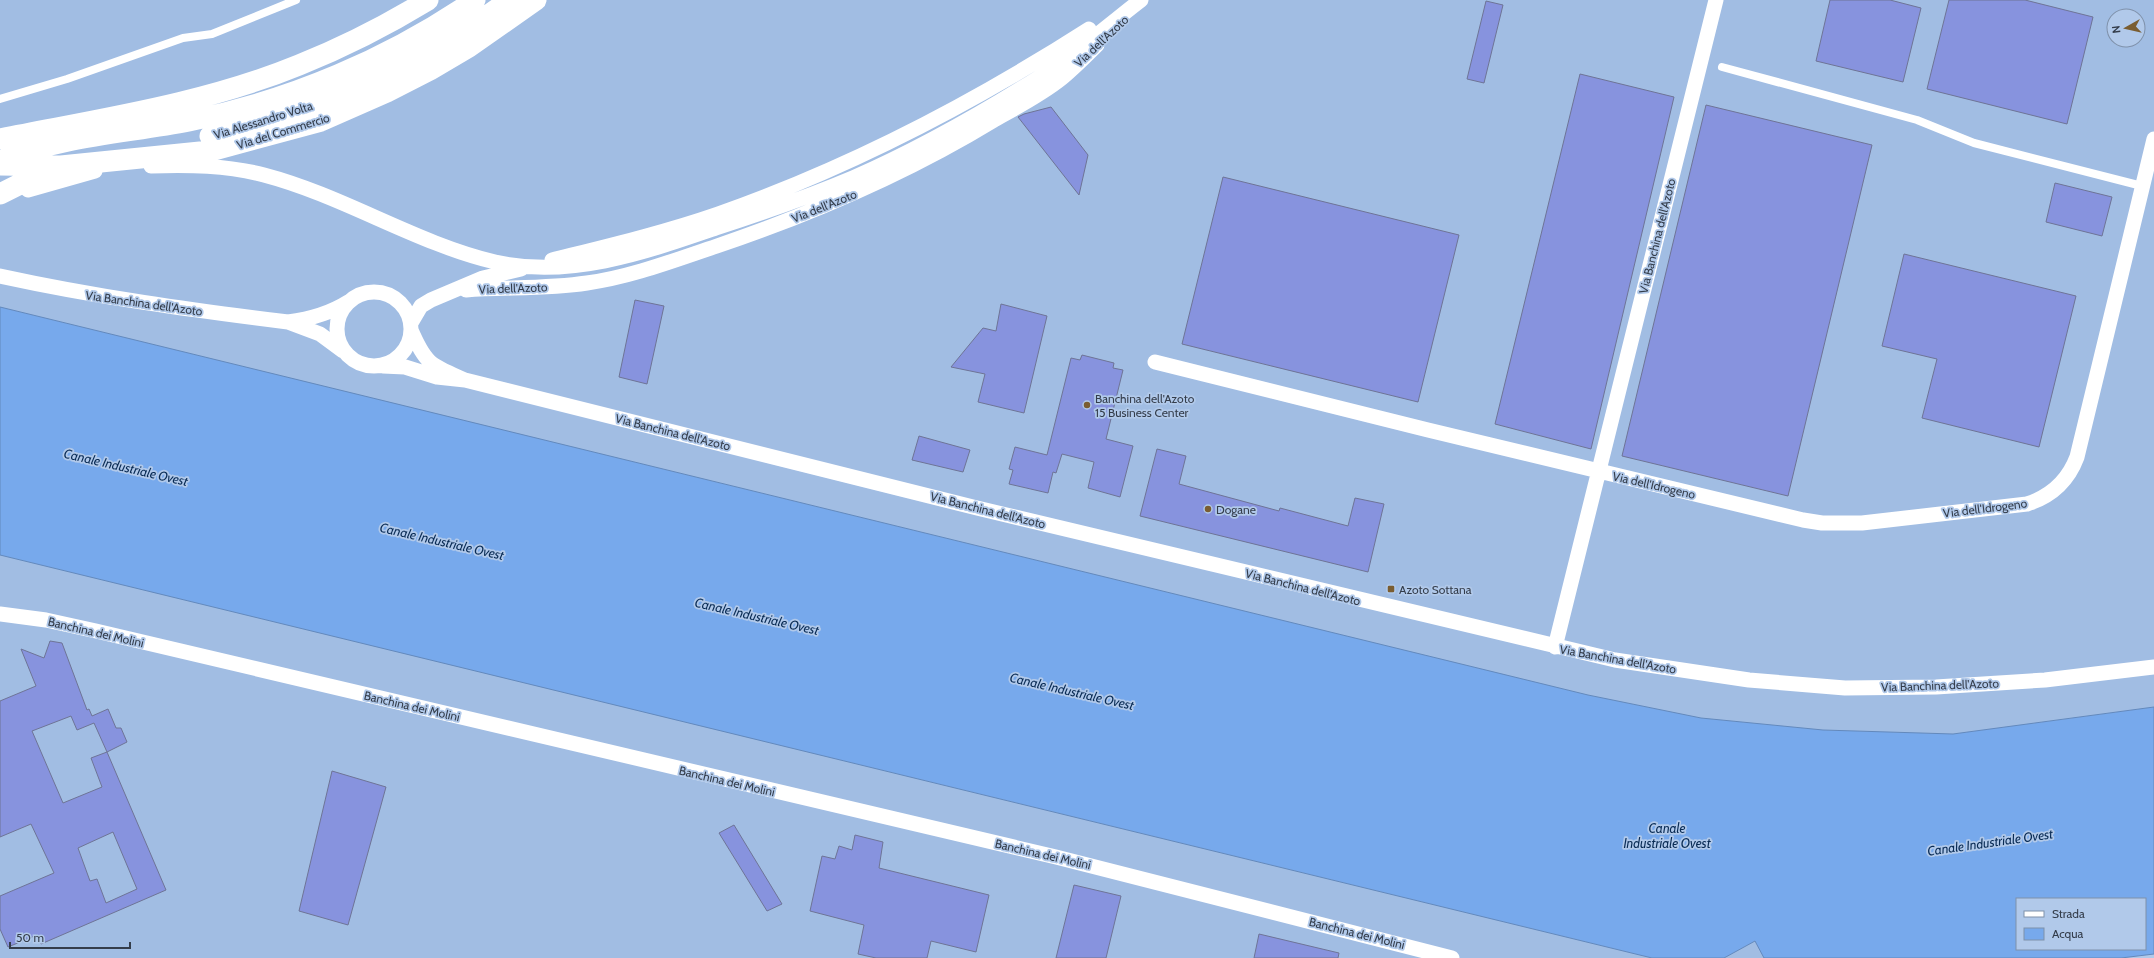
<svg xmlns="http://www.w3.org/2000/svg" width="2154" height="958" viewBox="0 0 2154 958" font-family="Cabin,sans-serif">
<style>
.built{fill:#a1bde3;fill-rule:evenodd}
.water{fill:#77a9ec;stroke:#6389bc;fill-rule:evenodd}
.building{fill:#8793de;stroke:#6e7496;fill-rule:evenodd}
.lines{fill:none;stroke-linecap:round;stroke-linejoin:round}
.lane{stroke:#fff;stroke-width:8}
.street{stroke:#fff;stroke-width:15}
.secondary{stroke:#fff;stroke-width:21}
.poi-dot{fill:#7a5d31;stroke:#b1c9ea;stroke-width:1.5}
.labels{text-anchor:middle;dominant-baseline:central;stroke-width:3.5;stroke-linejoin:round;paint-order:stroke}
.street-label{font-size:12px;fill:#343d4b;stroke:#b1c9ea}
.poi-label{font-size:12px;fill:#343d4b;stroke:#b1c9ea;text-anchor:start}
.water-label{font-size:13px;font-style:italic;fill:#092b54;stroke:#b1c9ea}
</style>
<rect width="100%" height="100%" fill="#b1c9ea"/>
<path class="built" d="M0,0H2154V707L1953,734L1823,730L1701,718L1588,695L0,307ZM2114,16H2138V40H2114Z
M0,555L1652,958H0Z
M1755,941L1764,958H1724Z"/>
<path class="water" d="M0,307L1588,695L1701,718L1823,730L1953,734L2154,707V954L2121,958H1764L1755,941L1724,958H1652L0,555ZM2017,899H2145V949H2017Z"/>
<path class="building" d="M1830,0H1890L1921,8L1903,82L1816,61Z
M1949,0H2025L2093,17L2067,124L1927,89Z
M1486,1L1503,5L1484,83L1467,79Z
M1580,74L1674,97L1591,449L1495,424Z
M1706,105L1872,145L1788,496L1622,456Z
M1051,107L1088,155L1079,195L1018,117L1024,114Z
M1223,177L1459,235L1418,402L1182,344Z
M2055,183L2112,197L2102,236L2046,222Z
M1904,254L2076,296L2039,447L1922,418L1937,359L1882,346Z
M635,300L664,306L647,384L619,377Z
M1001,304L1047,316L1024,413L978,402L985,374L951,367L983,328L996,331Z
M1082,355L1114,363L1113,368L1123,370L1106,439L1133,446L1120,497L1088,488L1094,462L1062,454L1056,473L1053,472L1048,493L1009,484L1013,470L1009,469L1015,447L1047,455L1071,358L1080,360Z
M919,436L970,450L963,472L912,460Z
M1157,449L1186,456L1179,484L1279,511L1280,508L1348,526L1355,498L1384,504L1368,572L1140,516Z
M50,641L62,643L87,710L89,709L92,716L108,709L116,728H121L127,742L107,752L166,890L41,944L37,935L8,947L0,929V896L54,873L31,824L0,837V701L36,686L21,649L44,658ZM71,716L77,730L94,723L107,752L91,758L102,787L63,803L32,731ZM113,832L137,889L106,903L97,879L90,881L78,848Z
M332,771L386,787L348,925L299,911Z
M734,825L782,904L767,911L719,833Z
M855,835L883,842L879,868L989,895L976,952L931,941L927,958H876L858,954L864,925L810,911L822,856L835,859L839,846L852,850Z
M1074,885L1121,896L1106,958H1056Z
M1259,934L1339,953L1338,958H1254Z"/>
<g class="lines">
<path class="lane" d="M1722,67L1917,120L1974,143L2142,186
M0,99L67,79L183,38L212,34L296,0"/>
<path class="street" d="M151,166C189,165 226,165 264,175C344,196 415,243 495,262C570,279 646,252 716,228C762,213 808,197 853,178C917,150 979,115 1038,78C1074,56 1107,26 1141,0
M28,190L95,171
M552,260C608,246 663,233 718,214C849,168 972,104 1089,29
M0,276C96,297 191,310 288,322
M466,290C506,287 547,289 587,283C631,277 675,260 717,246C814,213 907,173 994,120C1017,107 1041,95 1062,78C1074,68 1086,56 1097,45
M337 329a37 37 0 1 1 74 0a37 37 0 1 1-74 0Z
M411,323L421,306L431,300L483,278L521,269
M343,351L320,334L288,322C310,319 329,314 348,302
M1155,362L1428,430L1803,520L1822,523H1862L2027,504C2052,496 2068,481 2077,457L2154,139
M383,366L405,367L437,377L465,380C431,365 426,365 411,330
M465,380L977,508L1615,660L1749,680L1845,688L1936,687L2045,680L2154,667
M0,614L46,620L96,631L1056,857L1452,958
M1555,647L1716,0"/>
<path class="secondary" d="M210,136C314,111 423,66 509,0
M0,139C100,119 204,104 299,65C344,47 387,25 428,0
M3,160C63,136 127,133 189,121C290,101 391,58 475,0
M0,165L61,166L210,151L321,121L387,92L430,70L469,47L536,0
M0,194L34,177L54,170"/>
</g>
<g class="poi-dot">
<circle cx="1087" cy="405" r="4"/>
<circle cx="1208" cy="509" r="4"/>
<rect x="1387" y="585" width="8" height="8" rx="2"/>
</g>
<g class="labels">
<g class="street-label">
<text transform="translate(1101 41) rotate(-43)">Via dell'Azoto</text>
<text transform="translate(263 120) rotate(-17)">Via Alessandro Volta</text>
<text transform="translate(283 131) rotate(-17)">Via del Commercio</text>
<text transform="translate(824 206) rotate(-22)">Via dell'Azoto</text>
<text transform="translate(1657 236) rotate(-76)">Via Banchina dell'Azoto</text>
<text transform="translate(513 288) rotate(-2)">Via dell'Azoto</text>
<text transform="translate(144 303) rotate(8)">Via Banchina dell'Azoto</text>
<text transform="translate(673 432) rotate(14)">Via Banchina dell'Azoto</text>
<text transform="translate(1654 485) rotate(13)">Via dell'Idrogeno</text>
<text transform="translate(1985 508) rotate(-7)">Via dell'Idrogeno</text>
<text transform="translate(988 510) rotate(14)">Via Banchina dell'Azoto</text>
<text transform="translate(1303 587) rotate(14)">Via Banchina dell'Azoto</text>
<text transform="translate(96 632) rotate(13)">Banchina dei Molini</text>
<text transform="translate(1618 659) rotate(10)">Via Banchina dell'Azoto</text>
<text transform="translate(1940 685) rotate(-2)">Via Banchina dell'Azoto</text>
<text transform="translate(412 706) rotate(13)">Banchina dei Molini</text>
<text transform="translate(727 781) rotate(13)">Banchina dei Molini</text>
<text transform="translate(1043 854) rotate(13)">Banchina dei Molini</text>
<text transform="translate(1357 933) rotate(14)">Banchina dei Molini</text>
</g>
<g class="poi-label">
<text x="1095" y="398">Banchina dell'Azoto<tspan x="1095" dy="14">15 Business Center</tspan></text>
<text x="1216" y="509">Dogane</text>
<text x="1399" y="589">Azoto Sottana</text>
</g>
<g class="water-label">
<text transform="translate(126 467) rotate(13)">Canale Industriale Ovest</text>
<text transform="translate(442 541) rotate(13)">Canale Industriale Ovest</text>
<text transform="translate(757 616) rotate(13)">Canale Industriale Ovest</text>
<text transform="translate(1072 691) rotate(13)">Canale Industriale Ovest</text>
<text x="1667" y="828">Canale<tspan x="1667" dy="15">Industriale Ovest</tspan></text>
<text transform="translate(1990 842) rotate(-8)">Canale Industriale Ovest</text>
</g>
</g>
<rect x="2016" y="898" width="130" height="52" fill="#b1c9ea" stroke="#7f91aa"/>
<rect x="2024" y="911" width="20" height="6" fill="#ffffff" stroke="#7f91aa"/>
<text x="2052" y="918" font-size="12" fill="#343d4b">Strada</text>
<rect x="2024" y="928" width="20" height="12" fill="#77a9ec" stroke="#7f91aa"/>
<text x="2052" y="938" font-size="12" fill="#343d4b">Acqua</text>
<g transform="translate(2126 28) rotate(262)"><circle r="19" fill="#b1c9ea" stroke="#7f91aa"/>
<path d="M0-3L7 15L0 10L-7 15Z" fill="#7a5d31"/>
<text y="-6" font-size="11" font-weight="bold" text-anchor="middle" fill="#343d4b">N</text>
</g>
<path d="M10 942v6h120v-6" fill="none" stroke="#343d4b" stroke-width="2"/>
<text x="16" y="942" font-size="12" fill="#343d4b" stroke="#b1c9ea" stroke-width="3" paint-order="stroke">50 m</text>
</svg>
